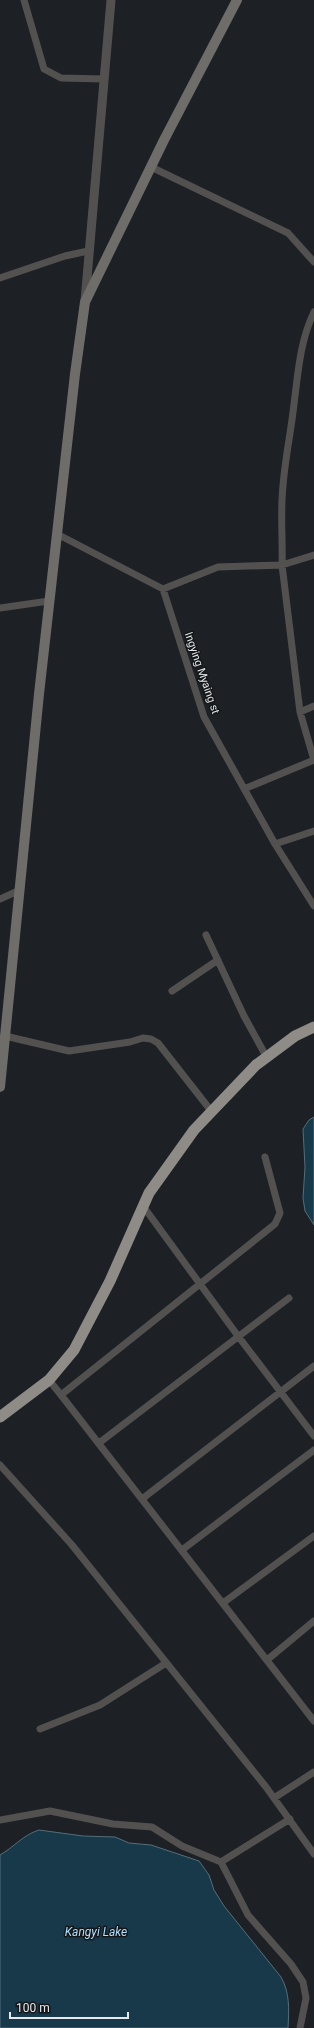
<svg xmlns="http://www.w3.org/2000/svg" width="314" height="2028" viewBox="0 0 314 2028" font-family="Roboto,sans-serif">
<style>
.water{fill:#17394a;stroke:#556e7a}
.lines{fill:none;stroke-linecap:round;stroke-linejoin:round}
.minor{stroke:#535150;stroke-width:7}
.tertiary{stroke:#535150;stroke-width:9}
.secondary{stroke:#6f6d6a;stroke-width:10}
.trunk{stroke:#8f8c88;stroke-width:11}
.labels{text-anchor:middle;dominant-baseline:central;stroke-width:3;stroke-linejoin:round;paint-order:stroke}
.street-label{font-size:11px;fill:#e6e8ea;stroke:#14171a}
.water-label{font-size:12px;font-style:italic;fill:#b1dffb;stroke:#14171a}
</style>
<rect width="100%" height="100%" fill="#1d2024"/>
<path class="water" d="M314,1117V1225L305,1211L303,1198L305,1167L303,1129L309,1120Z
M39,1830L83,1836L115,1837L129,1843L151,1845L199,1861L209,1875L214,1890L224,1906L281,1977C290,1993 289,2009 288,2028H0V1855C14,1847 23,1835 39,1830Z"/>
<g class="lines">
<path class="minor" d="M24,0L44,69L61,78L104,79
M151,167L288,233L314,262
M0,278L65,256L88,251
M314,312C300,341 298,373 294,404C291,432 285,459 283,486C280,513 283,539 282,565L300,712L314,760
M57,534L163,589L204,717L275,844L314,906
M163,589L218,567L282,565L314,555
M0,608L49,601
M300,712L314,706
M244,789L314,760
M275,844L314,831
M0,899L20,890
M206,935L244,1016L266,1056
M172,991L218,960
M5,1036L69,1051L130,1042L143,1038L151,1039L158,1043L212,1112
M143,1206L238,1336L314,1436
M49,1380L61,1395L275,1224L280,1213L265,1157
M61,1395L314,1721
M99,1443L289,1298
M0,1465L72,1545L266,1787L314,1854
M142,1499L314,1366
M182,1550L314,1450
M223,1603L314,1536
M267,1660L314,1621
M40,1729L100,1705L166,1663
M274,1798L314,1772
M0,1820L50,1811L113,1824L152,1827L182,1846L221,1862L248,1915L291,1964L303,1982L306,1998L300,2028
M221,1862L290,1819"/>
<path class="tertiary" d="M85,301L111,0"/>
<path class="secondary" d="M0,1087L39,694L75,374L85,302L164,140L237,0"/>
<path class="trunk" d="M0,1417L49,1380L74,1350L110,1281L149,1193L194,1130L256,1065L295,1036L314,1027"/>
</g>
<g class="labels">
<g class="street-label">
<text transform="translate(202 673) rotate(71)">Ingying Myaing st</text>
</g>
<g class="water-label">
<text x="96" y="1932">Kangyi Lake</text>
</g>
</g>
<path d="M10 2012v6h118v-6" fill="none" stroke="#e6e8ea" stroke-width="2"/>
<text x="16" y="2012" font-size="12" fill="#e6e8ea" stroke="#14171a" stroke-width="3" paint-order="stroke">100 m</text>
</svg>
